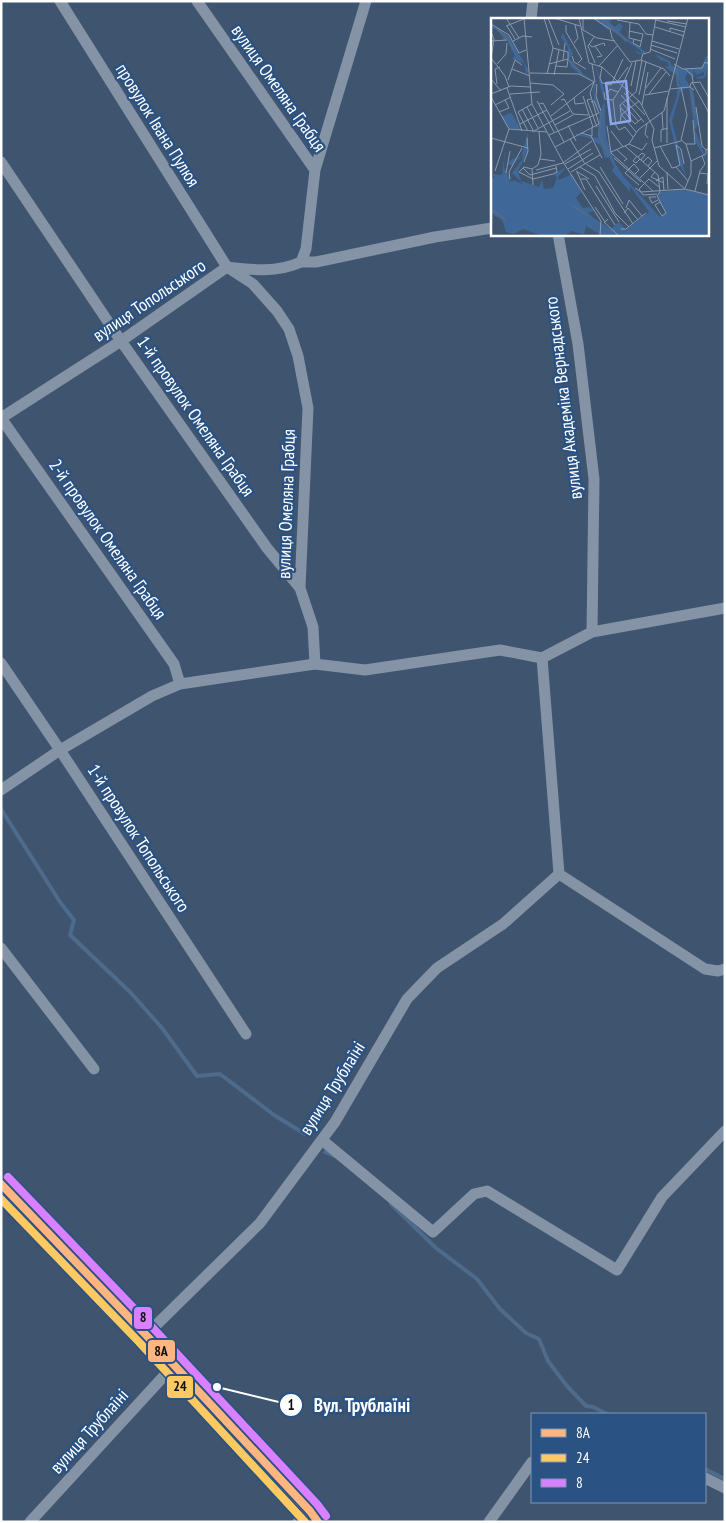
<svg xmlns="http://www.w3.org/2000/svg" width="726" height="1523" viewBox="0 0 726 1523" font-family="'PT Sans Narrow',sans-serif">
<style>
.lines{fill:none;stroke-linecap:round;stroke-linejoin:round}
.stream{stroke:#4e6b8c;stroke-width:4}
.minor{stroke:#8493a5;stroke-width:11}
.tertiary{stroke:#8493a5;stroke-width:14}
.bus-1-casing{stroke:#2a5283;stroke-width:11}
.bus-2-casing{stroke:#2a5283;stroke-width:11}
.bus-3-casing{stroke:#2a5283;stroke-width:11}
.bus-1{stroke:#ffb580;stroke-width:8}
.bus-2{stroke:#fdc960;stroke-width:8}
.bus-3{stroke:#d880ff;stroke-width:8}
.labels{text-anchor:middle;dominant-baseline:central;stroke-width:4.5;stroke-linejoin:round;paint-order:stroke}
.street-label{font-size:18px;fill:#fff;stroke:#2a5283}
.inset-river{fill:none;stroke:#4e6b8c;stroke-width:2.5}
.inset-road{fill:none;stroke:#8b98a9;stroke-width:1}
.view{fill:#8ea6ec;fill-opacity:0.15;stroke:#8ea6ec;stroke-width:2.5}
.inset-edge{fill:none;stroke:#fff;stroke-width:2.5}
.leader{fill:none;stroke:#fff;stroke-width:2}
.callout-dot{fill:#fff;stroke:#2a5283;stroke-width:2}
.mark-label{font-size:15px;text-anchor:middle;font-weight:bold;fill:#111}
.callout-label{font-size:19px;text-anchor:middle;font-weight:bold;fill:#fff;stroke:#2a5283;stroke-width:4.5;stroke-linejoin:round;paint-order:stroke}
.line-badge{stroke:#2a5283;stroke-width:2}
.pale-badge-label{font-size:14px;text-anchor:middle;font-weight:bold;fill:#111}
</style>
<rect width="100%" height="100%" fill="#3e546f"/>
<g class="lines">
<path class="stream" d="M1,809L60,902L74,920L70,935L131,993L162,1028L197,1076L220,1074L274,1115L305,1134
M325,1152L334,1156
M391,1204L436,1248L477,1279L500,1309L526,1333L539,1339L548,1361L567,1386L586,1406L593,1407L607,1414
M705,1469L725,1479"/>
<path class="minor" d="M197,1L315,170
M531,19L533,1
M1,162L121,341L267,548L300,588
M558,234L578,344L594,479L592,632L542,658L559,874L705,969L718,971L725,969
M301,262H316L435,237L492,228
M1,418L121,341L227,267C252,270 277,273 301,262L306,249L315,170L366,1
M1,418L174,664L180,684
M592,632L725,608
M1,663L60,750L246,1034
M315,664L365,670L500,650L542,658
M1,790L60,750L152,696L180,684L315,664L313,627L300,588L308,408L298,356L289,329L277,311L253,284L227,267L60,1
M1,948L94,1069
M322,1140L433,1232L474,1194L487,1191L617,1270L662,1197L725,1131
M146,1335L260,1223L335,1122L407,999L437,968L503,924L559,874
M705,1478L725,1488
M30,1522L174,1365
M298,1522L310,1511
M489,1522L532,1462"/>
<path class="tertiary" d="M1,1184L146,1335L310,1511L318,1522"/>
<defs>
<path id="bus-1" d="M1,1184L146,1335L310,1511L318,1522"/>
<path id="bus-2" d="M1,1199L139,1342L305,1522"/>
<path id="bus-3" d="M8,1177L153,1328L317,1504L326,1516"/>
</defs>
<use href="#bus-1" class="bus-1-casing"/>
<use href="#bus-2" class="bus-2-casing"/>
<use href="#bus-3" class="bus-3-casing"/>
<use href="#bus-1" class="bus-1"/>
<use href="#bus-2" class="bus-2"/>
<use href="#bus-3" class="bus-3"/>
</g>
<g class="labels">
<g class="street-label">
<text transform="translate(279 88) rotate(55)">вулиця Омеляна Грабця</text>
<text transform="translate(158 125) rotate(58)">провулок Івана Пулюя</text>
<text transform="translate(149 300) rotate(-34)">вулиця Топольського</text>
<text transform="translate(563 398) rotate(-97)">вулиця Академіка Вернадського</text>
<text transform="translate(196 416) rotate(55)">1-й провулок Омеляна Грабця</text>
<text transform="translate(286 504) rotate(-88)">вулиця Омеляна Грабця</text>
<text transform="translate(108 539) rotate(55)">2-й провулок Омеляна Грабця</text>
<text transform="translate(139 838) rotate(57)">1-й провулок Топольського</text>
<text transform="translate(332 1088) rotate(-58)">вулиця Трублаїні</text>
<text transform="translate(89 1431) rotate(-48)">вулиця Трублаїні</text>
</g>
</g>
<g transform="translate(491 18)">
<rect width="218" height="218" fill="#3e546f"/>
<path d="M102,0H121L119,5L124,9L128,5L132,8L128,15L155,34L150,37L146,35L145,32L150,36V33L117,10L115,14L116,11ZM0,7L9,11L12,18L18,19L38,53L35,56L33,45L21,41L24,38L16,22H13L7,12L0,10ZM72,15L82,36L78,41L81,47L83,46L90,55L103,62L105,67L103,75L110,93L113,84L104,46L113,70L115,119L124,145L133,159L169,199L175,195L166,178L170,174L194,171L217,177V217H110L95,208L93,217L81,213L75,217H49L32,211L23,216L15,214L11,202L0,195V161L4,159L0,156L11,157L14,131L13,150L20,162L17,165L23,162L33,167L21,155L31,142L32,136L28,142L27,140L21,148L16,146L21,141L30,139L37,114V132L27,153L30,163L48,169L51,162L53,171L62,170L66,160L63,156L75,149L67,159L68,162L81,156L90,174L85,180L92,190L99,189L103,193L97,195L98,197L120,211L128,204L135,212L158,194L139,168V174L121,153L123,149L118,139L114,140L110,128L99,120L86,117L84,115L107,120L111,96L104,86L102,74L103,68L102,62L89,56L80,49L77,42V30L70,19ZM164,36L179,43L180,47L192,51L211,50L214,40L217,37L215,58L211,61L204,60L213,57V54L206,57L202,52L203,59L196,55L194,61L202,72L207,106L204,112L217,145L205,125L198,70L190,72L181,103L195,159L188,145L178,102L186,78L187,63L190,68L187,58L174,49L178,48L177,44L169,42ZM19,95L22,97L30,112L18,110L10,99Z" fill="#3f6899"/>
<path class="inset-river" d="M110,0L136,23M6,11L17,20L22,31M78,42L91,56M186,51L187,68M200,71L204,97M110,94L108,117L118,138M82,188L100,199M0,191L15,202"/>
<path class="inset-road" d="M15,0L28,20M33,0L41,86L72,144L110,203L109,217M53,0L62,30L56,56M57,0L68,27M63,0L89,8M88,0L98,45L111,49L149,84L163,111L161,122L168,148L194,171M92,0V12L106,20L124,23M102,0L119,11L121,20L139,44L150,42L173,51L179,58M126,2L148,6L155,16L162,17M165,2L195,9M176,3L196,6M139,5L138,20L150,23M0,6L18,17L28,35L35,32M75,7V14L91,41L87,45M15,8L33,1M16,8L24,21M164,9L193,18M138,13L152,16L149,29L142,25L143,21M179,13V10L194,14M0,14L3,21L0,40M103,19L97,28L104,45M0,23L16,22M22,23L32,18L41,19M161,23L188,31M83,25L87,20L84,7M98,26L101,29L113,25L114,28M160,27L186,35M104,28L111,38L106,39M159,31L184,41M81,38L83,44L95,51M0,40L14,58L18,69M72,42L74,25M150,42L152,36L159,34L165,0M6,46L15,36L16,25M58,46L77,41V34L62,30M101,46L104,64M183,46L192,51L211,50L214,44L218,46M65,48L76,49L77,41M108,48L127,27M111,49L109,60L111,65L120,67L132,41M21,51L39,58M194,51L201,57L202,64M39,55L88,56L103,64M63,57L68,32M0,61L10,73M17,62L24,42L31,47M103,64L99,75L108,106M126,64L137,49M201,64L218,95M39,65L62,67L73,76L60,87M6,66L4,51L9,49M106,66L105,78L110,93M131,68L141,45M140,68L145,43M190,69L196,97L190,122L195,126L200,143V156L194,170M199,69L200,65L209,64L218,80M16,70L31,113M154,70L157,54M179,71L199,69L203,72M113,74L114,81L122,82L125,108L128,112L134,109L142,119M133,75L154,97M0,76L20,68L39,69M19,76L49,74M158,76L175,54M115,77L119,71L127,74M130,77L153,104M148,77L155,44M154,77L178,73M92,78L102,109M0,79L18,111M83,80L84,86L93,85M176,80V125M100,81L96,82L106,109M70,82L73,81L82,96L97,97M122,82L131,68M46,83L63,114M48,86L52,85L73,124M132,86L147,103M4,87L20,79M151,87L154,71L170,50M36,89L47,110M205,89L211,128L215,132L218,130M130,90L144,106L150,101M31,91L42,112M8,94L18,90L14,82M27,94L37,113M27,94L41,86M171,94L172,111M60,98L103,64M156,105L154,116L157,120M29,106L56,92M129,106L130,97L148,83M64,107L82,97M77,107L85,123M116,108L120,135L162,173M18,111L56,114M120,113L132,129M41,114L79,93M145,114L130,96L129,87L145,74L151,42M90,115L101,118V109M58,117L108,95L103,83L100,84M100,118L111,140M0,120L37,130M79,121L94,146M170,124V112L177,110M138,126L151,132L156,125M195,126H204L202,102M185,127L189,147L185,149M185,127L190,131L193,146M134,128L167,157L169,174L166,178L175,195L171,198L164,187L169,184M169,128L181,150L185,149L197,163M64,129L108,106M163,130L190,123M126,132L136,141L133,143M120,134L138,126L147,112L173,93L197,0M146,138L142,143L145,145L149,141M147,139L151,135L154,137L150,142M123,140L150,164M49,141L64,143M200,143L215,136V132M33,144L37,133L36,120M152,144L157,139L161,143L157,148M74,146L100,131M95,146L108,154L142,206M89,149L104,158L124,195L138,209M109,149L132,186M32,150L39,157L65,150M41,151L33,149L28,154L42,161L62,156L66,154L65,148M77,151L102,135M45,152L72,145L101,123M4,153L18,111M85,153L98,161M80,154L109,137M86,154L94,172M164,154L160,159L173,165M176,154L177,171M15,155L19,133M208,155L217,156L216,166M144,156L148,152L143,146L134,155L148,167M149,160L166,143M19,161L18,154L31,130M90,161H95L124,207M165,163L172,159L173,173M42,167L41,151L47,147L50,136L48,114M105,168L128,204M144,170L150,174L194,171L218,177M204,173L209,153L214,146L211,138M166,176L152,177L148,171L158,161L168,169M165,179H158L161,185L167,182M104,189L114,204L117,201M135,190L138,182L151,198M133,195L137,190L147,202M113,204L127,217M130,211H135L155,195"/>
<path class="view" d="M135,63L139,103L120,106L115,65Z"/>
<rect width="218" height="218" class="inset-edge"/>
</g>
<path class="leader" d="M217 1387L291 1405"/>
<g class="callout-dot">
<circle cx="217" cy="1387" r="5"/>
<circle cx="291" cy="1405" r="12"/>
</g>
<g class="mark-label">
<text x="291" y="1410">1</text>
</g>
<g class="callout-label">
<text x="362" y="1412">Вул. Трублаїні</text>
</g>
<g class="line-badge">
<rect x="133" y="1306" width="20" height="24" rx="5" fill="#d880ff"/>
<rect x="147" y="1339" width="29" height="24" rx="5" fill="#ffb580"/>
<rect x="166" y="1375" width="28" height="24" rx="5" fill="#fdc960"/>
</g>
<g class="pale-badge-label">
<text x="143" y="1322">8</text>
<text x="161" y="1356">8А</text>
<text x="180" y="1391">24</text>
</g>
<rect width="726" height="1523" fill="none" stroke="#ffffff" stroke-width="5"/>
<rect x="531" y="1413" width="175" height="90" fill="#2a5283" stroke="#7f97b5"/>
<rect x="541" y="1429" width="25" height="8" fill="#ffb580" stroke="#7f97b5"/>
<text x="576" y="1438" font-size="15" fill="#ffffff">8А</text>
<rect x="541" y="1454" width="25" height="8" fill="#fdc960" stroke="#7f97b5"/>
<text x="576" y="1463" font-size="15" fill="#ffffff">24</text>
<rect x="541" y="1479" width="25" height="8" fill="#d880ff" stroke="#7f97b5"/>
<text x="576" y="1488" font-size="15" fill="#ffffff">8</text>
</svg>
